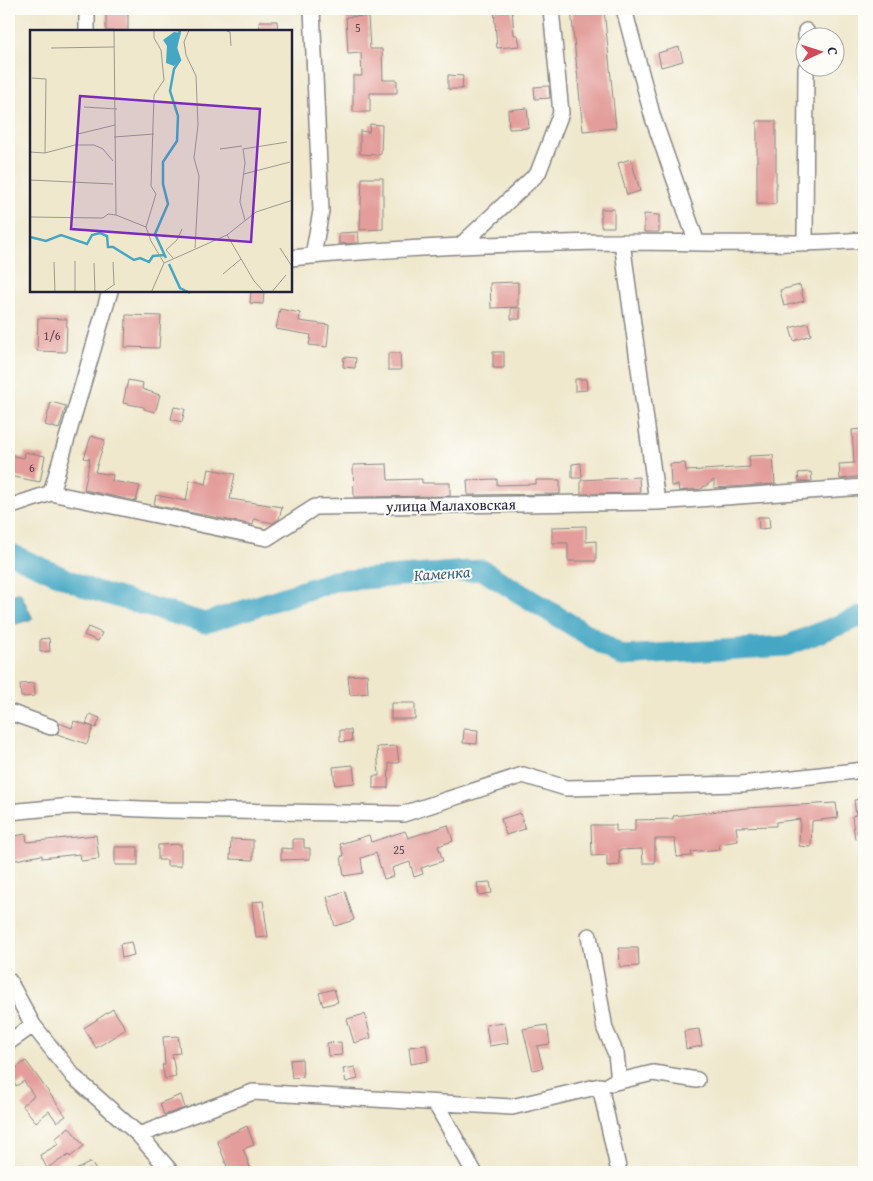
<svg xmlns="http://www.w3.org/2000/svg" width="873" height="1181" viewBox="0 0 873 1181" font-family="'Gentium Book Plus',serif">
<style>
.water{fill:#45a7c4;stroke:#346480}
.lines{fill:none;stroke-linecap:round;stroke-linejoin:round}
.river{stroke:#45a7c4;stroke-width:21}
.building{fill:#e39d9a}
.minor-casing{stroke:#888584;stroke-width:18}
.minor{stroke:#fff;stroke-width:15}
.labels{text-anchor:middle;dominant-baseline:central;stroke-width:4;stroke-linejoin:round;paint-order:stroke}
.number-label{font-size:12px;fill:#524153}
.street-label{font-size:15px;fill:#22223b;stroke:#fdfcf7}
.water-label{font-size:16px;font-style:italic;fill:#325e79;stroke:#fdfcf7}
.inset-river{fill:none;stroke:#45a7c4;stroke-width:2.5}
.inset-road{fill:none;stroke:#9d9993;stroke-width:1}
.view{fill:#7b2cbf;fill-opacity:0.15;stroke:#7b2cbf;stroke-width:2.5}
.inset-edge{fill:none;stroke:#22223b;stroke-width:2.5}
</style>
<rect width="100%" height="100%" fill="#fdfcf7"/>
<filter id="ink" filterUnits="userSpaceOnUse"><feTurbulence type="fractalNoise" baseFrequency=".02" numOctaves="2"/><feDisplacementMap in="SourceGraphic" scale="10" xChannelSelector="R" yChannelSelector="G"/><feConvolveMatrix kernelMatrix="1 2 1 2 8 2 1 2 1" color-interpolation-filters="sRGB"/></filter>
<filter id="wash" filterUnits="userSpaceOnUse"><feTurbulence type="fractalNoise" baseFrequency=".0096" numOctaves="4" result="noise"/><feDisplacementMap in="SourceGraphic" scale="20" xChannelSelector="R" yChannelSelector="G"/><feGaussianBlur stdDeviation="1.12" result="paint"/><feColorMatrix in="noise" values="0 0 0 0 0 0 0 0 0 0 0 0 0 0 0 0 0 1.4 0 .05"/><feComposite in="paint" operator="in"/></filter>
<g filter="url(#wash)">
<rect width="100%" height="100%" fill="#efe8cd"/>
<path class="water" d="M20,592L33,619L9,626V596Z"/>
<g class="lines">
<path class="river" d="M9,553L89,589L205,623L334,581L482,570L622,656L786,646L864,615"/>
</g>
<g id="blocks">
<path class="building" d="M494,9H512L514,35H518L520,46L497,48Z
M571,9H604L616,128L583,131Z
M106,10L128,11V31H106Z
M368,16L370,49H382L383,80H397V93H370V112H353V76H362L361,53L348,54L346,17Z
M259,21H277L278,31H260Z
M679,47L683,61L661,67L658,53Z
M448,75L463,76L462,89H448Z
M549,86L550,98L535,99L534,87Z
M527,108L529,128L509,129L508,110Z
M757,121H776V204H757Z
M370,124L382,125L381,154L378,155L360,154V131L369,132Z
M631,159L640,191L627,195L618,163Z
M362,178H383V229L360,230Z
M601,209H614V227H601Z
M644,214L659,215V232H644Z
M358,232L359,243L339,244V233Z
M518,282V307L491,308L490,283Z
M800,285L804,301L784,306L780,290Z
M251,291H264L263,304L250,303Z
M511,308H520V319H511Z
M280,309L300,313L299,321L329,325L327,347L309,345L311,335L276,329Z
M126,315L161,316L159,348L125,347Z
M38,318L67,319L66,352L37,351Z
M808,323L811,335L794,341L790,328Z
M493,352H504V368H493Z
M388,353H400L401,370H388Z
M344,357L356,358L355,368L343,367Z
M575,379H586L587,390L575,391Z
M128,380L143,383L142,389L160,395L155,412L144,409V407L123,403Z
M51,402L66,406L59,429L45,425Z
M174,407L185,409L182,422L171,419Z
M862,429L864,476L840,479L839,464L854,463L852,430Z
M91,436L105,440L95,472L113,475L112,481L140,486L136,501L84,490L90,459L84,458Z
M25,452L45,456L40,482L9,476V455L24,458Z
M773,455L775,484L714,488V480L701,489L679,491L678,485L671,486L670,464L685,463L686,471L750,467L749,456Z
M581,463L582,478H572V464Z
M387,464L388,480L422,479V483H450V496L354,497L353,465Z
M209,469L235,474L230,499L282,507L279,519L273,523L254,519L253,525L154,505L156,495L186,501L190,480L206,484Z
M811,472L812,481L799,482L798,473Z
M639,477L640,493L581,494V480Z
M497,479V485L536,484V480H560V494L468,495L467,480Z
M758,517H769L770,528L759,529Z
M586,526V542L596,541V561H568V543H552V527Z
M88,627L102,633L98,641L84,635Z
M49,638L50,651L40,652V639Z
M367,674L368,693L350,695L348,676Z
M34,683L35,696L21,697L20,684Z
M391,703H415V719H391Z
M90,714L100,718L96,728L86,724Z
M74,721L93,727L87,744L57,734L60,730L59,723L72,728Z
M464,729L478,730L477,744L463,743Z
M340,730H351L352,741L340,742Z
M397,746L399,763H389L388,788H373V776H379L377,747Z
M353,765L355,783L335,785L333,767Z
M864,799V837L855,839L852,816L856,815L854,800Z
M836,803L838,818L812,821L811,847L799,846L800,819L776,822V826L736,827L738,841L719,844L720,849L691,852L692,856L677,857L675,839H655V863H643L642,849L619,850L620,865L607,866V855L592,856L591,825H616V831H635V820L673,819V816L746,808Z
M520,813L525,829L506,835L501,819Z
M448,825L453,841L438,846L443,861L421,868L423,874L414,877L410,862L392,868L394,876L384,879L376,853L361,858L363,873L344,876L341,856H344L340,844L369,835L371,842L405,831L408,838Z
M26,834L27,842L96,835L99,859L81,861L80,854L42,858V855L10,861L9,837Z
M231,839L253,840V860L230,859Z
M293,839H304V848H310V859L281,860V848L293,849Z
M181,844V866H167V860H158V845Z
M115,847H138V865H115Z
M490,882L492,893L479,895L477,883Z
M345,891L354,920L335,926L327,897Z
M263,901L268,937L256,938L252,902Z
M131,942L134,955L122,958L120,944Z
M619,948H638L639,966L620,967Z
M334,989L338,1002L323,1006L319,993Z
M113,1009L126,1029L96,1048L84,1028Z
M365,1014L371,1038L354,1043L347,1019Z
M505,1023L508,1043L489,1046L486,1025Z
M547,1025L550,1044L537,1046L543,1068L533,1070L523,1029Z
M699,1029L702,1046L686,1049L684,1031Z
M178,1036L180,1053L172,1054L176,1077L165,1079L162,1065H165L163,1037Z
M341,1042L342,1055L328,1056L327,1043Z
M426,1045L428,1061L411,1064L409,1047Z
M302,1059L303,1077L292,1078L290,1060Z
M26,1061L66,1116L57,1122L49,1111L36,1122L22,1105L34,1096L24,1081L16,1086L9,1073Z
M355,1067L358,1079L346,1082L343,1069Z
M181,1095L185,1108L164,1115L160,1103Z
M247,1126L254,1145L243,1149L252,1172H229L217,1140Z
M69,1127L84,1146L70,1157L69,1155L47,1168L40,1155L59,1144L55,1139Z
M91,1162L97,1172H72Z"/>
</g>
</g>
<g filter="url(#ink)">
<use href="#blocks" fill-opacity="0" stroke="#888584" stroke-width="1"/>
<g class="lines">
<defs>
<path id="minor" d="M312,9L321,211L313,256
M624,9L653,118L697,243
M87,31V9
M806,38V31
M622,242L657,502
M805,244L806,68
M461,245L538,173L561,113L551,9
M291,258C401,247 511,243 621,242C702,242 783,246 864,240
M51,493L267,538L315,507L657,502L864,487
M9,507L51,493L110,291
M9,712L51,727
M9,812L72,806L166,810L403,814L523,775L566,788L741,784L864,770
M589,936L605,1029L616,1054L619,1081
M9,981L33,1025L74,1077L139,1135L171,1172
M9,1042L33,1025
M611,1083L653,1073L697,1080
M436,1104L474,1172
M139,1135L253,1092L512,1107L600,1086L619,1172"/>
</defs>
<use href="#minor" class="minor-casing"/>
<use href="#minor" class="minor"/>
</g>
</g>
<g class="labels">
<g class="number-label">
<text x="358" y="27">5</text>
<text x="52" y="335">1/6</text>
<text x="32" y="467">6</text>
<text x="399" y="849">25</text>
</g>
<g class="street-label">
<text transform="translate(451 505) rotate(-1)">улица Малаховская</text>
</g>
<g class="water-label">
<text transform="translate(442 573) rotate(-4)">Каменка</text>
</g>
</g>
<g transform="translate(30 30)">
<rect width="262" height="262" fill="#efe8cd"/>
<path d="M144,2L151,3L146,18L150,30L144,36L136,33L137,16L133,10Z" fill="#45a7c4"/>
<path class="inset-river" d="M0,207L16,211L31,205L57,214L62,205L70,203L77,206L78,217H83L104,230L110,228L119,232L123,226L134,225M136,228L125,204L138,174L133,154V132L147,111L148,86L140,61L144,39L150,30L146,18L150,0M139,234L150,258L160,263"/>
<path class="inset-road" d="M84,0L86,185L116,197L121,211L134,233M159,0L154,12L156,25L166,46L168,95L164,128L169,146L165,218M194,0L200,2L201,16M21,18L84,17M2,48L16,49L15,123L45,115H64L73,119L83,131M54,77L87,79M48,104L85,95M84,107L124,104M190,119L212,116M0,122L15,123M214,144L260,132M0,150L83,154M0,187L73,188L78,184L86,185M215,190L210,172L215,133L213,119L257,112M116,197L126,164L121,156L124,65L134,50L131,20L124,8V0M197,205L224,251L235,263M250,218L263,238M143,228L136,220L147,210L152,199M45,231V263M24,232L25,263M83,232L84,254M64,233L65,263M134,233L197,205L226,182L263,170M193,244L211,229M72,263L85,254M121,263L134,233M241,263L256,245"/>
<path class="view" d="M50,66L230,79L221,212L41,199Z"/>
<rect width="262" height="262" class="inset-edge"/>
</g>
<rect width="873" height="1181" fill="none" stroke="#fdfcf7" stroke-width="30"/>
<g transform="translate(820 52) rotate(86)"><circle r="24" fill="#fdfcf7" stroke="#a5a5ac"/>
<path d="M0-4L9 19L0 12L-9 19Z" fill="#d1495b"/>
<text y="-8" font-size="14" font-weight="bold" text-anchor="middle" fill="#22223b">С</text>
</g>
</svg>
